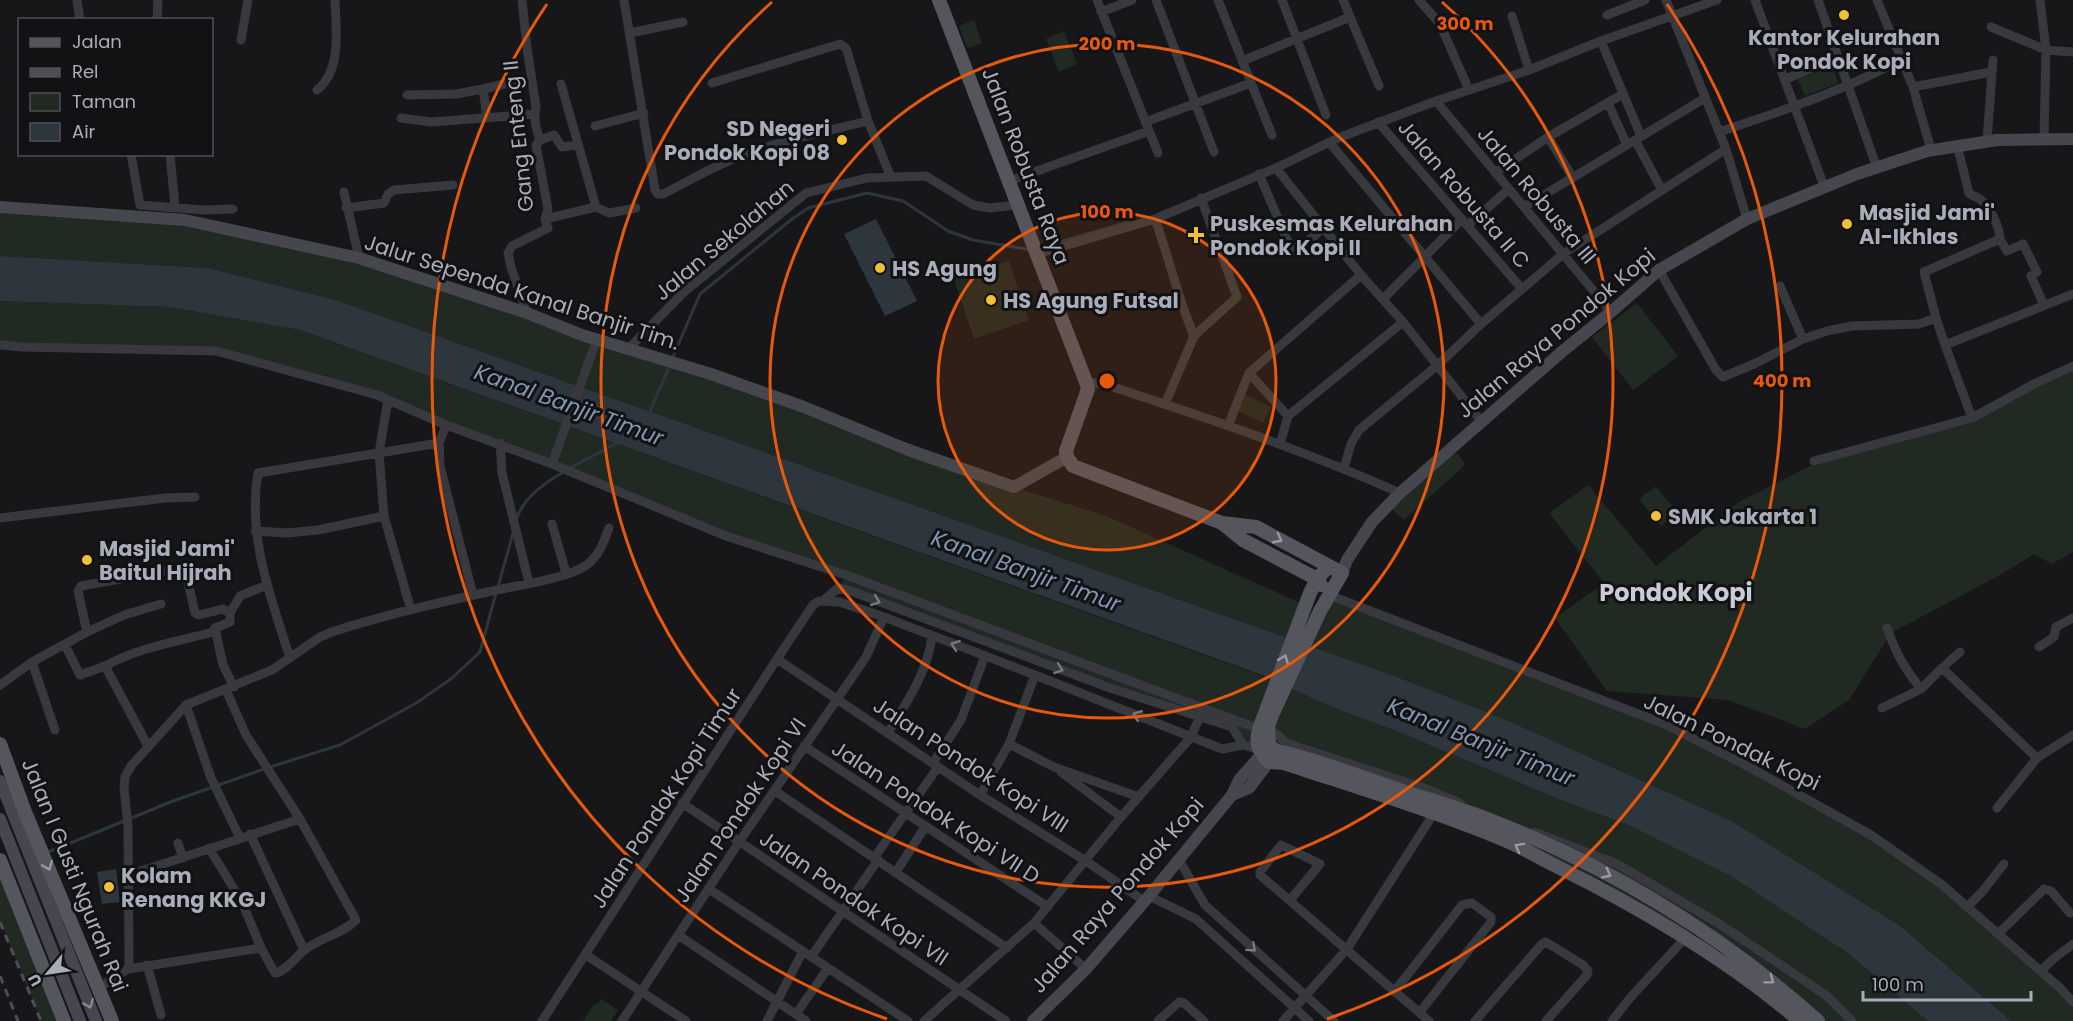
<svg xmlns="http://www.w3.org/2000/svg" width="2073" height="1021" viewBox="0 0 2073 1021" font-family="Poppins,sans-serif">
<style>
.green{fill:#212923}
.water{fill:#2d353d}
.lines{fill:none;stroke-linecap:round;stroke-linejoin:round}
.stream{stroke:#2d353d;stroke-width:3}
.street{stroke:#38393e;stroke-width:9}
.secondary{stroke:#46474e;stroke-width:12}
.primary{stroke:#54555d;stroke-width:14}
.rail{stroke:#4d4e55;stroke-width:3;stroke-dasharray:8 6;stroke-linecap:butt}
.oneway{stroke:#989ba7}
.oneway2{stroke:#767982}
.oneway3{stroke:#868994}
.ring{fill:none;stroke:#e8590c;stroke-width:3}
.poi-dot{fill:#f2c036;stroke:#121214;stroke-width:2}
.labels{text-anchor:middle;dominant-baseline:central;stroke-width:6;stroke-linejoin:round;paint-order:stroke}
.poi-label{font-size:21px;font-weight:bold;fill:#a9adb9;stroke:#121214;text-anchor:start}
.street-label{font-size:21px;fill:#a9adb9;stroke:#121214}
.water-label{font-size:22px;font-style:italic;fill:#8098b4;stroke:#121214}
.quarter-label{font-size:24px;font-weight:bold;fill:#caccd5;stroke:#121214}
.centre{fill:#e8590c;stroke:#121214;stroke-width:3}
.ring-label{font-size:18px;text-anchor:middle;font-weight:bold;fill:#e8590c;stroke:#121214;stroke-width:6;stroke-linejoin:round;paint-order:stroke}
</style>
<rect width="100%" height="100%" fill="#171719"/>
<path class="green" d="M974,20L982,43L967,48L959,26Z
M1064,31L1077,64L1059,72L1046,39Z
M1832,66L1838,83L1805,96L1798,79Z
M0,208L183,220L359,258L527,313L1014,487L1106,516L1305,605L1293,641L336,300L208,268L0,256Z
M1009,261L1029,320L974,339L954,279Z
M0,301L169,307L300,330L1276,681L1259,729L1248,748L1232,727L838,588L846,576L726,536L378,395L216,351L0,345Z
M1637,303L1678,356L1633,390L1592,337Z
M2073,370V552L2052,564L2034,554L2000,575L1891,633L1849,700L1805,729L1728,700L1607,691L1555,618L1604,583L1549,513L1588,485L1656,566L1739,502L1830,456L1968,424L2033,383Z
M1246,395L1271,407L1263,423L1238,411Z
M1452,448L1465,463L1463,467L1404,520L1388,505Z
M1656,486L1677,513L1661,526L1639,499Z
M1329,595L1667,725L1809,800L1911,864L2073,1005V1021H1818L1698,927L1686,937L1542,860L1549,846L1269,746L1272,715Z
M0,860L64,1021H41L0,921Z
M601,999L618,1010L611,1021H583L594,1004L596,1005Z"/>
<path class="water" d="M876,219L917,301L885,316L844,234Z
M0,256L208,268L336,300L1394,676L1506,720L1731,821L1900,926L2011,1021H1928L1848,953L1731,876L1629,825L1574,805L1399,732L1330,706L1262,675L300,330L169,307L0,301Z
M116,869L120,902L102,904L97,872Z"/>
<g class="lines">
<path class="stream" d="M1047,246L1128,222
M672,359L700,294L792,219L808,208L867,193L903,201L948,231L973,240L1032,250
M650,411L670,365
M570,468L617,443
M516,521C522,498 546,482 565,471
M498,587L513,533
M270,767L340,745L418,702L452,678L480,652L496,593
M46,853L173,801L264,769"/>
<path class="street" d="M77,0L80,20
M522,0L527,48L536,107C533,118 536,129 540,140L536,145L548,209L545,219L548,228L512,246L508,253L511,267L527,313
M624,0L655,190L658,194H663C691,180 717,164 746,154C786,139 827,131 868,121
M1097,0L1158,153
M1156,0L1214,152
M1218,0L1272,135
M1282,0L1326,115
M1343,0L1379,86
M1419,0L1440,24L1469,90
M1666,0L1726,149L1747,219
M1755,0L1824,186
M1818,0L1877,168
M1877,0L1913,87L1931,150
M2040,0L2046,50L2044,138
M1101,12L1132,0
M1607,15L1645,0
M1512,16L1529,70
M157,20L158,0
M1991,27L2046,50L2073,52
M630,33L683,22
M241,40L248,0
M1601,41L1641,136
M1242,61L1350,17
M1786,79L1837,57
M712,83L840,44L846,48L868,121L890,175
M561,84L596,207
M1913,87L1991,72
M483,89L504,84L532,81
M317,90C342,70 336,29 335,0
M407,95L456,94L483,89L487,117
M1436,101L1611,312
M1608,103L1627,145
M401,118L431,122L535,114
M1145,122L1251,83
M1378,122L1522,289
M595,126L644,113
M1719,132C1781,111 1844,91 1902,59
M1548,137L1573,178
M540,140L554,135L562,147L577,145
M1635,140L1662,190
M1987,141L1993,60
M1329,142L1481,324
M131,154L140,205L203,210L233,209
M170,154L175,207
M1276,168L1361,275L1403,322L1481,421
M1495,173L1548,137L1623,94
M1259,174L1291,249L1298,250L1323,228
M1009,181L1149,131
M344,192L359,258
M1524,207L1705,98
M346,208L384,203L388,194L394,190L453,185
M545,219L596,207L609,213L636,208
M1155,219C1169,258 1178,298 1194,336
M1468,225L1509,189
M2000,239L2007,251L2023,244L2037,272L2031,276L2044,305
M1037,254L1155,219L1276,168L1338,138L1436,101L1529,70L1601,41L1717,0
M1659,270L1716,370L1723,377L1756,363L1803,339L1827,331L1852,326L1919,324L1936,318L1945,345L2073,294
M1780,286L1803,339
M1384,298L1462,219
M1936,318L1924,272L2000,239C1999,226 1991,208 1981,200C1977,196 1973,197 1969,193L1957,145
M0,345L22,347L216,351L377,395L446,425L552,464L726,536L846,575L1251,726
M1945,345L1972,418L2034,384L2073,366
M629,348L684,292L806,193L867,178L926,176L973,205L989,208L1018,205
M1249,373L1288,416
M1086,382L1104,384C1204,417 1304,450 1400,493
M388,400L379,453L384,516L411,610
M1165,404L1194,336L1237,297L1201,198
M446,425L439,443L440,466L473,595
M1228,426L1249,373L1361,275
M500,443L502,473L529,583
M1280,444L1288,416L1403,322
M1814,461L1972,418
M552,464L597,339
M1344,468L1351,444L1359,430L1438,365L1481,324L1563,254L1726,149
M0,518L165,498L195,497
M552,524L566,573
M255,531L287,533L318,530L384,516
M1329,595L1667,725L1751,768L1871,835L1941,884L2060,988L2073,1002
M824,600L838,588L851,591L1110,688L1232,727L1243,745
M215,628L223,665L234,687
M1887,628C1896,653 1904,668 1921,689
M87,632L124,615L161,604
M65,645L80,675L105,666L148,746
M2039,647L2054,637L2056,627L2073,618
M290,658C271,598 247,537 258,473L439,443
M777,659L980,795L1086,861L1144,901
M32,662L55,730
M105,666C140,647 176,642 213,632L215,628L230,622V613
M1942,668L1960,652
M0,685L32,662L87,632L78,591L81,586L182,568L185,569L195,613L199,615L223,609L230,613C233,606 237,603 240,596L267,585
M186,705L211,778L240,838
M1882,708L1921,689L1942,668L2037,758
M1268,726L1286,743L1421,787L1460,803
M888,733C906,703 928,672 932,636
M1009,744L1054,767L1139,797
M804,746L1048,907
M933,763L961,720L985,656
M1061,772L1121,817
M775,791L1007,948
M980,795L1009,744L1035,675
M682,803L1006,1021
M1997,808L2037,758L2073,735
M1534,832L1617,864L1718,923L1827,996L1852,1021
M250,834L304,950
M178,843L183,858
M209,848L242,902L261,948L275,973C286,971 294,959 302,952C318,938 341,935 356,920L300,819L246,735L226,690
M874,858L938,767
M1179,860L1205,905L1334,1021
M896,872L925,827
M129,875L300,819
M709,889L908,1021
M1149,896L1196,919L1309,1021
M1290,900L1320,864L1281,845L1260,872V875L1429,1021
M1967,907L1982,892L2004,864
M1034,923L1086,969
M1998,934L2044,889L2051,891L2070,913
M678,935L806,1021
M586,955L686,1021
M811,957L878,860
M147,965L161,1015
M128,969L129,964L128,827L124,787L125,777L131,766L186,705L272,670L320,637L332,632C383,615 436,603 488,592C512,586 566,579 585,566C598,558 604,542 609,528
M2041,971L2053,959L2073,944
M99,988L128,969L261,948
M1394,992L1462,905L1472,903L1491,917V922L1420,1012
M796,1014L828,968
M542,1021L777,659L813,605L819,601L840,602L884,617L1035,675L1222,749L1243,745L1257,749
M622,1021L739,842L866,657L884,617
M767,1021L803,951
M924,1021L1034,923L1121,817L1191,737L1200,716
M1158,1021L1179,1002L1184,1003L1204,1021
M1283,1021L1347,949L1434,813
M1475,1021L1542,944L1546,942L1583,965L1588,971L1587,975L1546,1021
M1612,1021L1630,998L1686,937"/>
<path class="secondary" d="M0,207L185,220L359,258L527,313L582,335L711,374L804,407L906,449L1014,487L1067,457
M1342,573L1347,560L1372,522L1400,493L1564,350L1611,312L1659,270L1747,219L1857,174L1927,151L1997,140L2073,139
M0,781L96,1021
M1232,795L1249,788L1275,754
M0,819L80,1021
M1033,1021L1086,969L1149,896L1232,795L1239,780L1268,747"/>
<path class="primary" d="M939,0L1086,382L1088,389L1066,451L1067,457L1073,466L1222,523L1256,527L1342,573L1320,611L1272,715L1268,726L1269,746L1277,751C1317,759 1356,776 1394,788C1426,799 1459,808 1490,820C1610,867 1722,935 1818,1021
M1222,523L1243,540L1317,579L1321,585
M1329,566L1317,579L1310,593L1259,729C1255,745 1258,750 1269,762L1284,763C1359,788 1435,811 1507,841C1524,848 1539,858 1556,866C1643,909 1726,958 1800,1021
M0,744L25,812L112,1021
M0,860L64,1021"/>
<path class="rail" d="M0,922L41,1021
M0,976L18,1021"/>
</g>
<defs><path id="oneway-chevron" d="M-2-3.5L2.5 0L-2 3.5" fill="none" stroke-width="1.6" stroke-linecap="round" stroke-linejoin="round" transform="scale(1.5)"/></defs>
<g class="oneway">
<use href="#oneway-chevron" transform="translate(1278 539) rotate(28)"/>
<use href="#oneway-chevron" transform="translate(1284 659) rotate(-69)"/>
<use href="#oneway-chevron" transform="translate(1519 847) rotate(-151)"/>
<use href="#oneway-chevron" transform="translate(48 866) rotate(68)"/>
<use href="#oneway-chevron" transform="translate(1607 874) rotate(27)"/>
<use href="#oneway-chevron" transform="translate(1770 980) rotate(37)"/>
</g>
<g class="oneway2">
<use href="#oneway-chevron" transform="translate(876 601) rotate(21)"/>
<use href="#oneway-chevron" transform="translate(955 645) rotate(-160)"/>
<use href="#oneway-chevron" transform="translate(1059 669) rotate(20)"/>
<use href="#oneway-chevron" transform="translate(1137 715) rotate(-158)"/>
<use href="#oneway-chevron" transform="translate(1252 948) rotate(42)"/>
</g>
<use class="oneway3" href="#oneway-chevron" transform="translate(89 1004) rotate(68)"/>
<circle cx="1107" cy="381" r="169" fill="#e8590c" fill-opacity=".12"/>
<g class="ring">
<circle cx="1107" cy="381" r="169"/>
<circle cx="1107" cy="381" r="337"/>
<path d="M1442 2A506 506 0 1 1 772 2"/>
<path d="M887 1019A675 675 0 0 1 547 4M1667 4A675 675 0 0 1 1327 1019"/>
</g>
<g class="poi-dot">
<circle cx="1844" cy="15" r="6"/>
<circle cx="842" cy="140" r="6"/>
<circle cx="1847" cy="224" r="6"/>
<path d="M1193 226h6v6h6v6h-6v6h-6v-6h-6v-6h6z"/>
<circle cx="880" cy="268" r="6"/>
<circle cx="991" cy="300" r="6"/>
<circle cx="1656" cy="516" r="6"/>
<circle cx="87" cy="560" r="6"/>
<circle cx="109" cy="887" r="6"/>
</g>
<g class="labels">
<g class="poi-label">
<text x="1844" y="37" text-anchor="middle">Kantor Kelurahan<tspan x="1844" dy="24">Pondok Kopi</tspan></text>
<text x="830" y="128" text-anchor="end">SD Negeri<tspan x="830" dy="24">Pondok Kopi 08</tspan></text>
<text x="1859" y="212">Masjid Jami'<tspan x="1859" dy="24">Al-Ikhlas</tspan></text>
<text x="1210" y="223">Puskesmas Kelurahan<tspan x="1210" dy="24">Pondok Kopi II</tspan></text>
<text x="892" y="268">HS Agung</text>
<text x="1003" y="300">HS Agung Futsal</text>
<text x="1668" y="516">SMK Jakarta 1</text>
<text x="99" y="548">Masjid Jami'<tspan x="99" dy="24">Baitul Hijrah</tspan></text>
<text x="121" y="875">Kolam<tspan x="121" dy="24">Renang KKGJ</tspan></text>
</g>
<g class="street-label">
<text transform="translate(518 136) rotate(-96)">Gang Enteng II</text>
<text transform="translate(1026 166) rotate(69)">Jalan Robusta Raya</text>
<text transform="translate(1464 194) rotate(49)">Jalan Robusta II C</text>
<text transform="translate(1537 195) rotate(50)">Jalan Robusta III</text>
<text transform="translate(724 240) rotate(-40)">Jalan Sekolahan</text>
<text transform="translate(522 292) rotate(18)">Jalur Sependa Kanal Banjir Tim.</text>
<text transform="translate(1556 333) rotate(-40)">Jalan Raya Pondok Kopi</text>
<text transform="translate(1732 742) rotate(26)">Jalan Pondak Kopi</text>
<text transform="translate(971 765) rotate(33)">Jalan Pondok Kopi VIII</text>
<text transform="translate(666 798) rotate(-57)">Jalan Pondok Kopi Timur</text>
<text transform="translate(740 810) rotate(-56)">Jalan Pondok Kopi VI</text>
<text transform="translate(936 812) rotate(33)">Jalan Pondok Kopi VII D</text>
<text transform="translate(75 875) rotate(68)">Jalan I Gusti Ngurah Rai</text>
<text transform="translate(1117 895) rotate(-49)">Jalan Raya Pondok Kopi</text>
<text transform="translate(854 898) rotate(34)">Jalan Pondok Kopi VII</text>
</g>
<g class="water-label">
<text transform="translate(569 405) rotate(20)">Kanal Banjir Timur</text>
<text transform="translate(1026 571) rotate(20)">Kanal Banjir Timur</text>
<text transform="translate(1481 742) rotate(22)">Kanal Banjir Timur</text>
</g>
<g class="quarter-label">
<text x="1676" y="592">Pondok Kopi</text>
</g>
</g>
<circle cx="1107" cy="381" r="9" class="centre"/>
<g class="ring-label">
<text x="1465" y="30">300 m</text>
<text x="1107" y="50">200 m</text>
<text x="1107" y="218">100 m</text>
<text x="1782" y="387">400 m</text>
</g>
<rect x="18" y="18" width="195" height="138" fill="#121214" stroke="#4e5056" stroke-width="1.5"/>
<rect x="30" y="38" width="30" height="9" fill="#54555d" stroke="#4e5056" stroke-width="1.5"/>
<text x="72" y="48" font-size="18" fill="#a9adb9">Jalan</text>
<rect x="30" y="68" width="30" height="9" fill="#4d4e55" stroke="#4e5056" stroke-width="1.5"/>
<text x="72" y="78" font-size="18" fill="#a9adb9">Rel</text>
<rect x="30" y="93" width="30" height="18" fill="#212923" stroke="#4e5056" stroke-width="1.5"/>
<text x="72" y="108" font-size="18" fill="#a9adb9">Taman</text>
<rect x="30" y="123" width="30" height="18" fill="#2d353d" stroke="#4e5056" stroke-width="1.5"/>
<text x="72" y="138" font-size="18" fill="#a9adb9">Air</text>
<g transform="translate(48 973) rotate(241)" stroke="#121214" stroke-width="4.5" paint-order="stroke">
<path d="M0-4.5L10 22L0 15L-10 22Z" fill="#a9adb9"/>
<text y="-9" font-size="16" font-weight="bold" text-anchor="middle" fill="#a9adb9">U</text>
</g>
<path d="M1863 991v9h168v-9" fill="none" stroke="#a9adb9" stroke-width="3"/>
<text x="1872" y="991" font-size="18" fill="#a9adb9" stroke="#121214" stroke-width="4.5" paint-order="stroke">100 m</text>
</svg>
